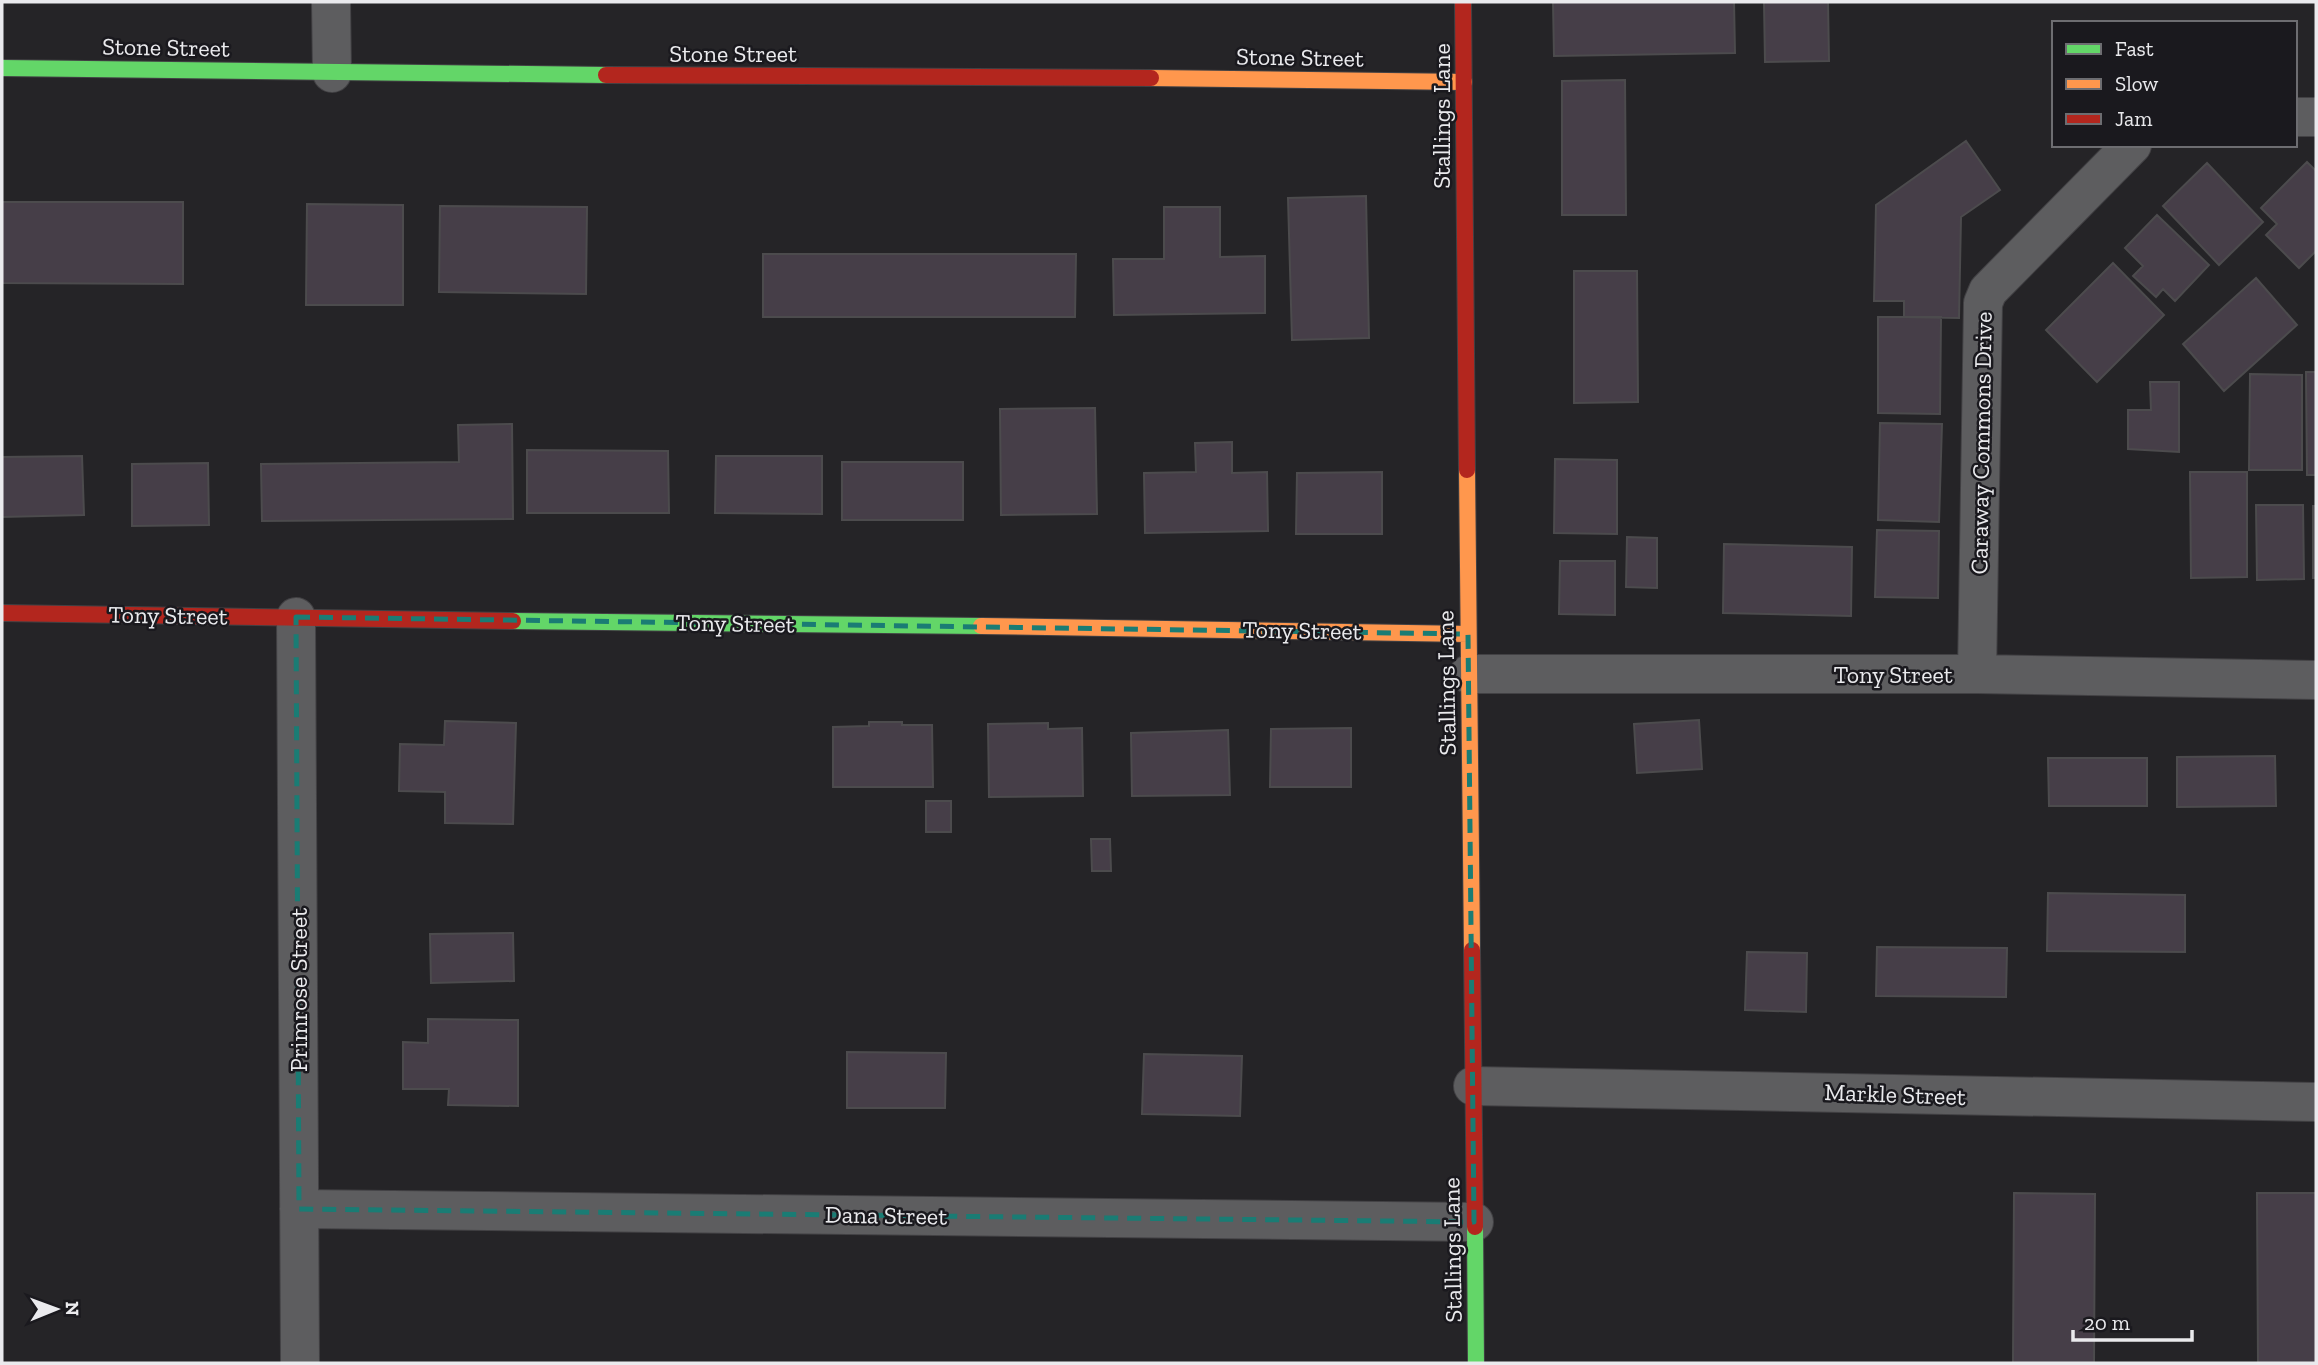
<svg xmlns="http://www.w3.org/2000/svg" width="2318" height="1365" viewBox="0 0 2318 1365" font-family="'Zilla Slab',serif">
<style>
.building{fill:#463e48;stroke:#4c4b4d;stroke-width:2}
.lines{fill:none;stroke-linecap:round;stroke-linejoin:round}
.street-casing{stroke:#424144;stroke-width:40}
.fast-casing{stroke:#424144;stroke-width:18}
.slow-casing{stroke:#424144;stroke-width:18}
.jam-casing{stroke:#424144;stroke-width:18}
.street{stroke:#5d5d5f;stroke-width:38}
.fast{stroke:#63d668;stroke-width:16}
.slow{stroke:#ff974d;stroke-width:16}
.jam{stroke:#b3261e;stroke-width:16}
.marked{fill:none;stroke:#1a7c74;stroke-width:5;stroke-dasharray:14 9;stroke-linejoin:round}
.labels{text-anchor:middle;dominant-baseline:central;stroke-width:5;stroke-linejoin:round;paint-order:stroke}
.street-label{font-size:24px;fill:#eaeaed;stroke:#1a191e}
</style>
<rect width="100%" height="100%" fill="#252427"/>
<path class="building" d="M1553,2H1734L1735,53L1554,56Z
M1764,2H1828L1829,61L1765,62Z
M1625,80L1626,215H1562V81Z
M1966,141L2000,190L1961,217L1959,318L1904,317V301H1874L1876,205Z
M2307,162L2316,171V251L2299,268L2266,235L2277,224L2261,208Z
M2207,163L2263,222L2219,265L2163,206Z
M1366,196L1369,338L1292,340L1288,198Z
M2,202H183V284L2,283Z
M307,204L403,205V305H306Z
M440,206L587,207L586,294L439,292Z
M1164,207H1220V257L1265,256V313L1114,315L1113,259H1164Z
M2157,215L2209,265L2175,301L2163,289L2156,297L2133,276L2143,266L2125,248Z
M763,254H1076L1075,317H763Z
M2113,263L2164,315L2097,382L2046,330Z
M1574,271H1637L1638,402L1574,403Z
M2256,278L2297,325L2224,391L2183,344Z
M1878,317H1941L1940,414L1878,413Z
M2306,372H2316V475H2307Z
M2250,374L2302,375V470H2249Z
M2150,382H2179V452L2128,449V410H2151Z
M1095,408L1097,514L1001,515L1000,409Z
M1880,423L1942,424L1939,522L1878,520Z
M512,424L513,519L262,521L261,464L459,462L458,425Z
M1232,442V473L1267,472L1268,531L1145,533L1144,473L1196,472L1195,443Z
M527,450L668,451L669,513H527Z
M82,456L84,515L2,517V457Z
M716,456H822V514L715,513Z
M1555,459L1617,460V534L1554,533Z
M842,462H963V520H842Z
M208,463L209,525L132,526V464Z
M1382,472V534H1296L1297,473Z
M2190,472H2247V577L2191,578Z
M2256,505H2303L2304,579L2257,580Z
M2313,506H2316V578H2313Z
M1877,530L1939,531L1938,598L1875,597Z
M1627,537L1657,538V588L1626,587Z
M1724,544L1852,547L1851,616L1723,613Z
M1560,561H1615V615L1559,614Z
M1699,720L1702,769L1637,773L1634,724Z
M445,721L516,723L513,824L445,823V792L399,791L400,744L444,745Z
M869,722H902V725H932L933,787H833V727L869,726Z
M1048,723V729L1082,728L1083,796L989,797L988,724Z
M1351,728V787H1270L1271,729Z
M1228,730L1230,795L1132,796L1131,733Z
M2275,756L2276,806L2177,807V757Z
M2048,758H2147V806H2049Z
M926,801H951V832H926Z
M1091,839H1110L1111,871H1092Z
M2048,893L2185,895V952L2047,951Z
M513,933L514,981L431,983L430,934Z
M1877,947L2007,948L2006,997L1876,996Z
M1747,952L1807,953L1806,1012L1745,1010Z
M428,1019L518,1020V1106L448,1105L449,1089H403V1042L428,1043Z
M847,1052L946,1053L945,1108H847Z
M1144,1054L1242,1056L1240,1116L1142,1114Z
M2014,1193L2095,1194L2094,1363H2013Z
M2257,1193H2316V1363H2258Z"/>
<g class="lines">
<defs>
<path id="street" d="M331,2L332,73
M2295,117H2316
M296,617L300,1363
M1469,674H1977L2316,680
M1977,674L1983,303L1988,291L2132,145
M1473,1086C1754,1089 2035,1099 2316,1102
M299,1209L1474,1222"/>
<path id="fast" d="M2,68L606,75
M513,621L981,626
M1475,1227L1476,1363"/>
<path id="slow" d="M1151,78L1464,82
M1467,470L1472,950
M981,626L1468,634"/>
<path id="jam" d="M1463,2L1467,470
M606,75L1151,78
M2,613L513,621
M1472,950L1475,1227"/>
</defs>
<use href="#street" class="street-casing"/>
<use href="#fast" class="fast-casing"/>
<use href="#slow" class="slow-casing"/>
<use href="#jam" class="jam-casing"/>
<use href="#street" class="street"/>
<use href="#fast" class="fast"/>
<use href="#slow" class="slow"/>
<use href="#jam" class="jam"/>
</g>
<path class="marked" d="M296,617L1468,634L1474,1222L299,1209Z"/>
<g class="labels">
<g class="street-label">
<text transform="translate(166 47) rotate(1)">Stone Street</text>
<text x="733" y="53">Stone Street</text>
<text transform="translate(1300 57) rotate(1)">Stone Street</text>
<text transform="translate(1441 116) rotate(-90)">Stallings Lane</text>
<text transform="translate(1981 443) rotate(-89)">Caraway Commons Drive</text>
<text transform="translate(168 615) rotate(1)">Tony Street</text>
<text transform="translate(735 623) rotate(1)">Tony Street</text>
<text transform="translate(1302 630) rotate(1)">Tony Street</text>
<text x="1893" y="674">Tony Street</text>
<text transform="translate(1446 683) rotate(-91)">Stallings Lane</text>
<text transform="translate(298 990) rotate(-90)">Primrose Street</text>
<text transform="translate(1895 1094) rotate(2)">Markle Street</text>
<text transform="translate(886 1215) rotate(1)">Dana Street</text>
<text transform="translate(1452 1250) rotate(-91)">Stallings Lane</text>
</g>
</g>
<rect width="2318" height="1365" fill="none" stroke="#eaeaed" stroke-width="7"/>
<rect x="2052" y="21" width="245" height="126" fill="#1a191e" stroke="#6d6d71" stroke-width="2"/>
<rect x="2066" y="44" width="35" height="10" fill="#63d668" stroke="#6d6d71" stroke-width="2"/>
<text x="2115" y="56" font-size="21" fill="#eaeaed">Fast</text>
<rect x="2066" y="79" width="35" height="10" fill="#ff974d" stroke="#6d6d71" stroke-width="2"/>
<text x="2115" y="91" font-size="21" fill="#eaeaed">Slow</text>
<rect x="2066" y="114" width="35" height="10" fill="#b3261e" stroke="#6d6d71" stroke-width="2"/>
<text x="2115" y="126" font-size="21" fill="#eaeaed">Jam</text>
<g transform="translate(56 1309) rotate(89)" stroke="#1a191e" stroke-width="5" paint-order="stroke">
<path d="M0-5L12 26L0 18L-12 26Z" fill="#eaeaed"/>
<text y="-10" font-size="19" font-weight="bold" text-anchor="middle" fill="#eaeaed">N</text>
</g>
<path d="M2073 1330v10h119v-10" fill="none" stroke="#eaeaed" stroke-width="3.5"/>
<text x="2084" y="1330" font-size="21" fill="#eaeaed" stroke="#1a191e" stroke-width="5" paint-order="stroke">20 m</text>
</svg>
